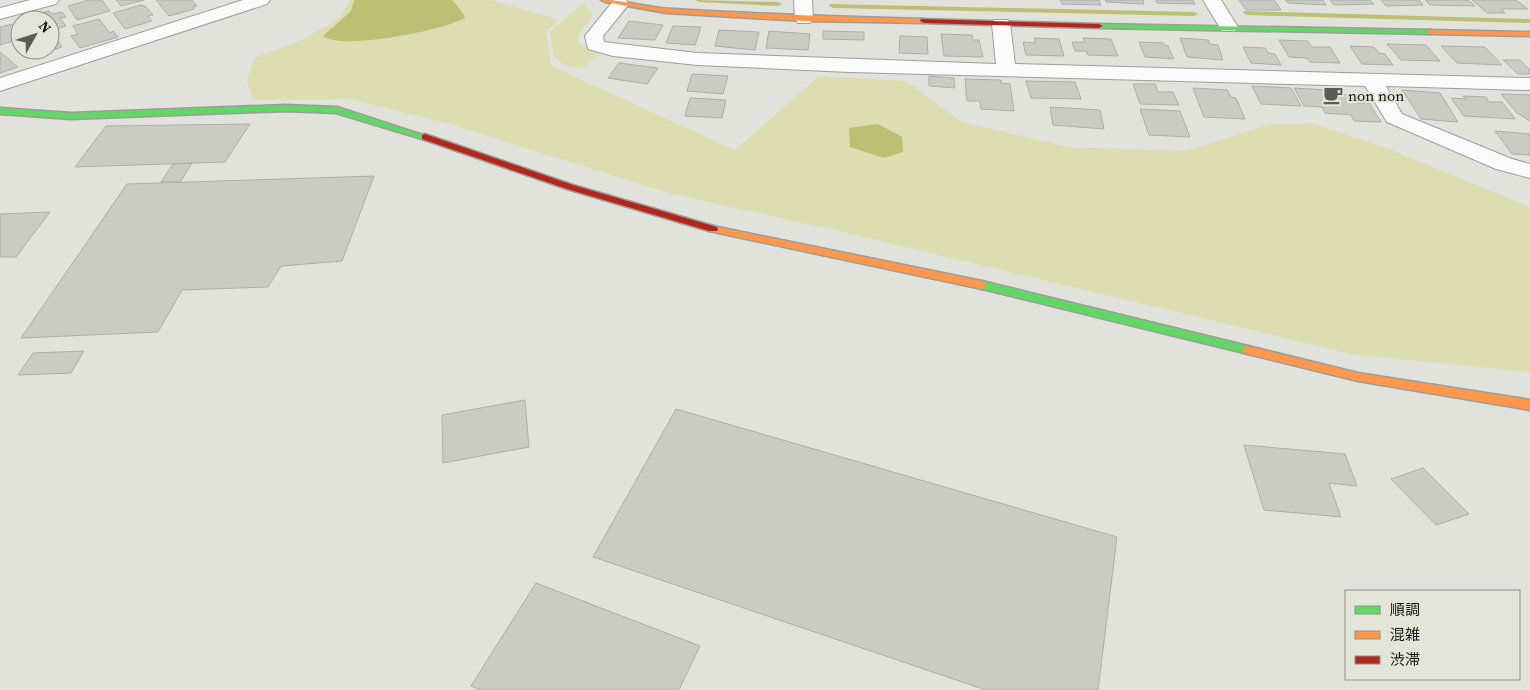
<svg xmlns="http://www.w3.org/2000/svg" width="1530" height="690" viewBox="0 0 1530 690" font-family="'Source Serif 4','Noto Sans JP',serif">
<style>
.green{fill:#dcdeb2}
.water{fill:#bcbf74}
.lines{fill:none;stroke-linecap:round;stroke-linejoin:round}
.stream{fill:#bcbf74;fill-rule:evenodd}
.building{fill:#cacbc5;stroke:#aeaea9}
.street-casing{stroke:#9d9e99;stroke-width:2}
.fast-casing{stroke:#9d9e99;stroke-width:3}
.slow-casing{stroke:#9d9e99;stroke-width:3}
.jam-casing{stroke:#9d9e99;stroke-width:3}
.street{fill:#fafbfa;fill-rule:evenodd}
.fast{fill:#63d668;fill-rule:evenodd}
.slow{fill:#ff974d;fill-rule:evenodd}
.jam{fill:#b3261e;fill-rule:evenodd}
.labels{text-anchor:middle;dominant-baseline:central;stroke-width:4;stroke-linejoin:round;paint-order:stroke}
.far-poi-label{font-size:15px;fill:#141410;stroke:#e3e5d8;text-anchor:start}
</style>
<rect width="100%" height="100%" fill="#e1e2db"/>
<path class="green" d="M350,0H491L559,20L546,31L551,66L735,150L819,76L906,81L962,122L1069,147L1186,151L1271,124L1310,123L1389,149L1530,207V372L1356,355L843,232L672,194L446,123L349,99L253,100L247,81L254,58L302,40L341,17Z
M583,3L593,15L578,36L579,43L599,54L582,69L563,64L554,57L550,32Z"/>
<path class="water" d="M354,0H452L463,13L465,18C445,30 340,51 323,36L351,11Z
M878,124L902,137L903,152L884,158L850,147L849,128Z"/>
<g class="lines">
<path class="stream" d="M695,0L778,2L782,4L778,6L699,2Z
M830,4L1194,12L1198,14L1194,16L833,8L829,6Z
M1244,11L1530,19V23L1247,15L1243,13Z"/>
</g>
<path class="building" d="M89,0H102L110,11L77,20L68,6Z
M116,0H144L121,6Z
M156,0H192L197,6L193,7L194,9L169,16Z
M1060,0H1099L1101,5L1062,4Z
M1105,0H1143L1144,4L1106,2Z
M1156,0H1193L1195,4L1157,3Z
M1239,0H1274L1281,10H1246Z
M1285,0H1323L1326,5L1288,3Z
M1330,0H1370L1374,4L1334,5Z
M1381,0H1419L1423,5L1386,6Z
M1425,0H1468L1475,6L1430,5Z
M1472,0H1516L1528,9H1501L1505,13H1487Z
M141,5L146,7L153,15L148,16L152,21L125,29L113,13Z
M49,11L52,14L62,12L66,17L60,18L66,26L50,31V20H25L23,18Z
M99,19L110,33L113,31L118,37L80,48L71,36L78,34L73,26Z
M629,21L663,25L655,40L618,38Z
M13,24L20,39L0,45V27Z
M673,26L701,27L695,45L666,43Z
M719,30L759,32L755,50L715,46Z
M769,31L810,34L808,50L766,48Z
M823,31L864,32V40L823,39Z
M53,33L62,47L32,56L29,50H50V34Z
M941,34L972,35L973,40H979L983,57L944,56Z
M900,36L927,37L928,54L899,53Z
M1034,38L1059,39L1064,56L1026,55L1023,42L1035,43Z
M1083,38L1111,39L1118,56L1088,55L1086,51H1075L1072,42H1085Z
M1180,38L1208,40L1210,44L1218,45L1223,60L1187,57Z
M1279,40L1308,41L1312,47H1330L1340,63L1310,62L1307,58L1289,57Z
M1139,42L1163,43L1164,45L1168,46L1174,59L1145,57Z
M1387,44L1426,45L1440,61L1401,60Z
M1350,46L1374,47L1379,53L1385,54L1393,65L1362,64Z
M1441,46L1485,47L1502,65L1457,63Z
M1243,47L1265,48L1268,53L1275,54L1281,65L1251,63Z
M0,52L18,67L0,73Z
M1503,60H1520L1530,70V74H1518Z
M619,63L658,68L647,84L608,78Z
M692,74L728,76L723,94L687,91Z
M929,76L954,78L955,88L929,86Z
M965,79L1001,80V83L1010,84L1014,111L981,109L980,101H967Z
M1026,81L1075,82L1081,99L1031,98Z
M1133,84H1155L1158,92H1173L1179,105L1140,104Z
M1252,86L1291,88L1301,106L1261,104Z
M1193,88L1227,90L1231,97L1236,98L1245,119L1204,117Z
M1294,88L1328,90L1331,94L1353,95L1358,103H1369L1381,122L1354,121L1351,115L1325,113L1322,107L1304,106Z
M1402,90L1440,93L1458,122L1421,119Z
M1501,94L1530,95V121L1517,113Z
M1463,96L1486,97L1489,102H1502L1515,119L1464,116L1451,98L1466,99Z
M690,98L726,100L722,118L685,116Z
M1050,107L1100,110L1104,129L1053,125Z
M1140,109L1180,111L1190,137L1149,135Z
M250,124L225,162L75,167L106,126Z
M1495,131L1530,134V155L1512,154Z
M192,163L181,181L161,182L173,164Z
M374,176L342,261L281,266L268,287L182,290L158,332L21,338L127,184Z
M50,212L16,257H0V214Z
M84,351L71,373L18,375L33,353Z
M525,400L529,447L443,463L442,415Z
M676,409L1117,537L1098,690H986L593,557Z
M1244,445L1345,454L1357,486L1329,483L1341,517L1264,510Z
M1423,468L1469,514L1436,525L1391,479Z
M536,583L700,646L679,690H480L471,686Z"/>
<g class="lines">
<defs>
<path id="street" d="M30,0H59L56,4L0,19V8Z
M243,0H270L267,4L0,91V78Z
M614,0H626L629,4L603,36L604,42L697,53L996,64L992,24L994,20H1008L1010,24L1015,64L1530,78V90L1386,86L1402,114L1512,159L1530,164V178L1496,169L1387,122L1365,86L849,72L697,65L613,56L588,49L585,36Z
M794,0H812L813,19L810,23H798L795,19Z
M1203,0H1221L1238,27L1236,31H1222Z"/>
<path id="fast" d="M1096,24L1431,30L1435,32L1431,34L1099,28L1095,26Z
M285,105L337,107L429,137L425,140L422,139L336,113L285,111L71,119L0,114V108L71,113Z
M982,281L1248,346L1254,350L1248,354L978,288L977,285L978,282Z"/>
<path id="slow" d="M601,0C626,0 649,8 673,9C757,14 840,17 924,19L928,21L924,23L804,21L666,13L605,2Z
M1428,30L1530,32V36L1431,34H1428Z
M713,226L982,281L987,285L982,289L709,231L708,229Z
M1248,346L1358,373L1530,400V410L1358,381L1244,353L1242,350L1244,347Z"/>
<path id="jam" d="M921,19L1099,24L1103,26L1099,28L924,23L920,21Z
M425,134L573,185L717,227L718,229L717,231H709L567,189L422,139V135Z"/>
</defs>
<use href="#street" class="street-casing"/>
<use href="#fast" class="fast-casing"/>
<use href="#slow" class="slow-casing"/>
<use href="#jam" class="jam-casing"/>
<use href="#street" class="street"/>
<use href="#fast" class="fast"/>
<use href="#slow" class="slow"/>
<use href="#jam" class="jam"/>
</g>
<defs>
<symbol id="cafe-bare" viewBox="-9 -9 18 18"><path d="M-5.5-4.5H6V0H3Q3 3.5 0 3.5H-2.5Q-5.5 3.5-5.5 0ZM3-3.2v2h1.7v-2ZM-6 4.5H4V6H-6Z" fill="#5c5c57" stroke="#e3e5d8" stroke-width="2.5" paint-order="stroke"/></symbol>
</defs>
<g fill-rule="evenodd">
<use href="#cafe-bare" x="1319" y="81" width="28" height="28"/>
</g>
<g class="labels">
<g class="far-poi-label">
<text x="1348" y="95">non non</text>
</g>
</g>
<rect x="1345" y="590" width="175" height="90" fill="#e3e5d8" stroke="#909188"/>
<rect x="1355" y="606" width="25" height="8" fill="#63d668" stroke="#909188"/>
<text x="1390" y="615" font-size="15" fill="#141410">順調</text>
<rect x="1355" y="631" width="25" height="8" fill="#ff974d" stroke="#909188"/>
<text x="1390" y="640" font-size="15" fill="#141410">混雑</text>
<rect x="1355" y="656" width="25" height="8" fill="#b3261e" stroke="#909188"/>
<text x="1390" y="665" font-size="15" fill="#141410">渋滞</text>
<g transform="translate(35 35) rotate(51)"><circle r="24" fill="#e3e5d8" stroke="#909188"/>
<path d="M0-4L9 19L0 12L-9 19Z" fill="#5c5c57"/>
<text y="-8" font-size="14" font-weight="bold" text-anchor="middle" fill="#141410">N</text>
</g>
</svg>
